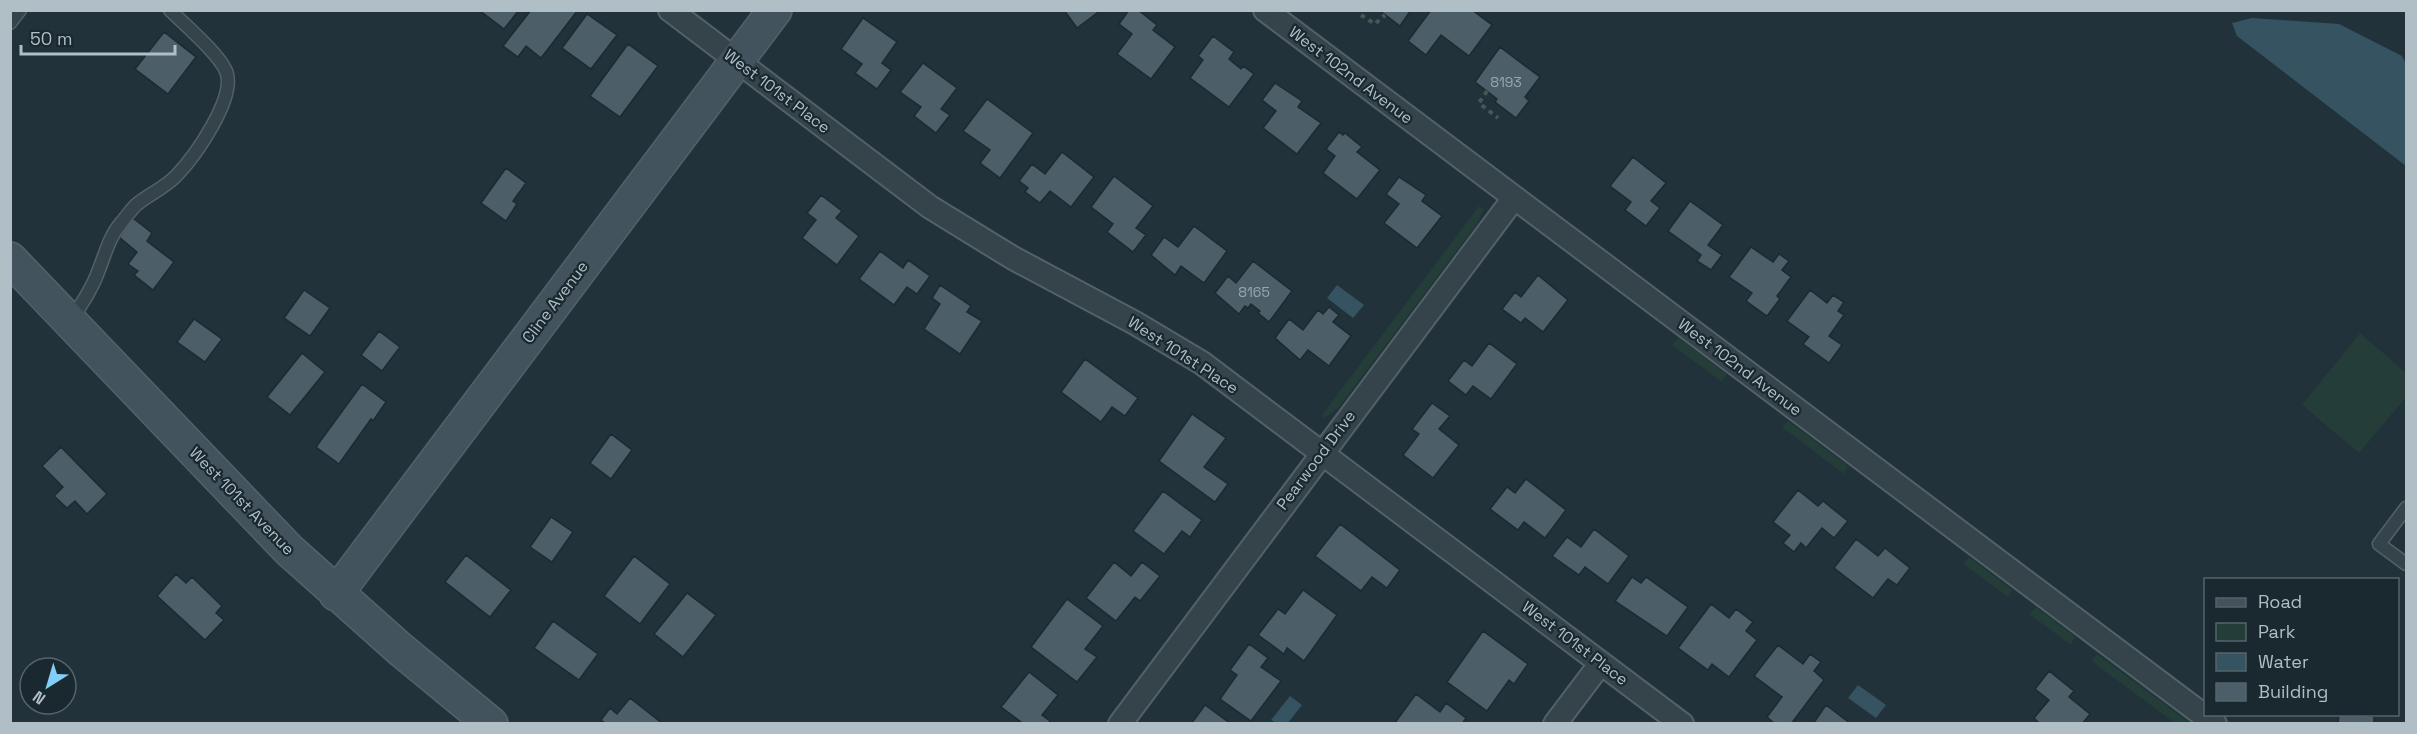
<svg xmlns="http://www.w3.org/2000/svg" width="2417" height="734" viewBox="0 0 2417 734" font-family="'Space Grotesk',sans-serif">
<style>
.green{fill:#243d39}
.water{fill:#355361}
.building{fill:#4c5f68;stroke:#1c2a31;stroke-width:1.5}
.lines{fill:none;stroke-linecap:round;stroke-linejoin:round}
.lane-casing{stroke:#536168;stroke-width:15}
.street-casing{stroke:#536168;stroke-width:26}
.secondary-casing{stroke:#536168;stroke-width:36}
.path{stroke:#435956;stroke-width:4;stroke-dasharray:4.5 4.5;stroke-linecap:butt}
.lane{stroke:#35434a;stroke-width:12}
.street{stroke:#35434a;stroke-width:22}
.secondary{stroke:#43535d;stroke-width:33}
.labels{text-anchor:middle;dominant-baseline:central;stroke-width:4.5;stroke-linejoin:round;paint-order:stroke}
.number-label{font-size:14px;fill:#97a6ae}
.street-label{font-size:16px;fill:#b0bec6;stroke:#1a282f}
</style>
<rect width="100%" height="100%" fill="#21323a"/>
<path class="green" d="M1479,206L1484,209L1477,224L1339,407L1325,418L1322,415Z
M2360,333L2406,373V397L2359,453L2302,405Z
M1679,338L1727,374L1722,382L1672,345Z
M1788,421L1848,466L1844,474L1782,427Z
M1969,557L2012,590L2008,597L1963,564Z
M2036,607L2075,637L2071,645L2029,614Z
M2097,654L2190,723H2175L2091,661Z"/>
<path class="water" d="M2252,18L2339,24L2402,56L2406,64V166L2237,36L2232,23Z
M1337,285L1364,305L1353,318L1327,298Z
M1858,685L1886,705L1876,718L1848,698Z
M1290,696L1302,705L1288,723H1276L1271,720Z"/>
<path class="building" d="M479,10H519L504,29Z
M531,10H578L541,58L526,46L518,57L503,46Z
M1064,10H1101L1077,28Z
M1129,10H1138L1157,25L1153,30L1175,47L1151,79L1117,54L1132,34L1119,24Z
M1379,10H1411L1400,26Z
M1431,10H1472L1492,25L1469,56L1441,35L1426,55L1408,41Z
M587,14L617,35L591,69L562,48Z
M863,18L897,42L882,63L891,70L877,89L855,73L862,64L841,49Z
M164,32L196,57L168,94L135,69Z
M1213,36L1234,52L1229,59L1241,69L1243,66L1254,74L1229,107L1190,78L1203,60L1198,56Z
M628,44L658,66L620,117L590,96Z
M1500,47L1540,77L1525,97L1529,101L1516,118L1495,102L1497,99L1475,82Z
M923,63L957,88L941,109L950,115L936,133L914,116L921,107L900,92Z
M1275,83L1302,101L1298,107L1321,123L1297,154L1263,128L1276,111L1262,100Z
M987,99L1033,133L1000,178L980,163L990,150L963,131Z
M1339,132L1343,135L1345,133L1362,147L1357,152L1380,170L1357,199L1323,173L1335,156L1326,149Z
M1062,152L1094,177L1071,207L1050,191L1040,203L1025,192L1028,188L1019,181L1032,164L1045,174Z
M1633,157L1666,183L1651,201L1660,208L1646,226L1625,210L1631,202L1610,186Z
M506,168L526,183L513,201L517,204L506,221L481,203Z
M1114,176L1153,206L1136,228L1146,235L1133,252L1107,232L1113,224L1091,207Z
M1399,177L1426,195L1422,201L1442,216L1417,248L1384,223L1399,204L1386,194Z
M821,195L842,211L836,218L859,236L837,265L802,238L816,220L807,213Z
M1690,201L1723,225L1708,245L1722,255L1711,270L1697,261L1701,255L1668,231Z
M133,218L152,233L147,241L174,262L153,290L134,275L138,271L128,264L137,252L119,237Z
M1194,226L1227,251L1204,283L1181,266L1175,275L1151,255L1164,237L1178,247Z
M1751,247L1773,262L1779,254L1789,261L1782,270L1791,277L1777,296L1780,299L1767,316L1746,301L1752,293L1729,277Z
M880,251L903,268L908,260L930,276L917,294L907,287L894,305L859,279Z
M1253,261L1292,291L1269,322L1258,313L1260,311L1251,304L1248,308L1245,306L1239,314L1215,293L1228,276L1236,283Z
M1538,275L1568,300L1543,332L1525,318L1521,323L1502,309L1515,292L1521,297Z
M940,285L971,306L967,312L982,321L960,354L924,329L940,304L932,298Z
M304,290L330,308L310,336L284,318Z
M1810,290L1827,303L1833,295L1844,302L1838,311L1844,315L1829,336L1842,345L1829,363L1803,344L1809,337L1787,321Z
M1329,307L1339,315L1333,322L1351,336L1329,366L1308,350L1300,360L1275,338L1289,319L1303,330L1318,310L1323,314Z
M194,319L222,339L205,362L177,342Z
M379,331L400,347L382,371L361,355Z
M1489,343L1517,364L1491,399L1473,386L1466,395L1448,381L1464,360L1472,366Z
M302,353L325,372L290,415L267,397Z
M1085,359L1138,398L1125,416L1112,407L1101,422L1061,392Z
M362,384L386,402L373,421L371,419L339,464L316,447Z
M1432,403L1450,416L1439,429L1459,445L1433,478L1403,455L1419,434L1412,429Z
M1192,414L1226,438L1204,467L1228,484L1215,502L1159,461Z
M611,434L632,450L611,479L590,463Z
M61,447L107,494L87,514L75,501L67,508L54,496L63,487L42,466Z
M1526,479L1566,510L1545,538L1524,522L1518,530L1490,509L1507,487L1515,493Z
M1798,490L1818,506L1823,501L1848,521L1834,538L1822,528L1806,548L1801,543L1794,552L1783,543L1790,535L1773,522Z
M1163,491L1202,520L1190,537L1182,531L1164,554L1133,531Z
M551,517L573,532L552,562L530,547Z
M1340,524L1400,570L1387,588L1372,577L1361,591L1315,556Z
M1594,529L1629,556L1608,584L1585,567L1579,575L1552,556L1567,537L1581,547Z
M1856,539L1878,556L1885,548L1910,568L1897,585L1888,579L1873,598L1834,568Z
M466,555L511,590L490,617L445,582Z
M634,556L670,584L640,624L604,596Z
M1114,562L1131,576L1142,562L1160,576L1140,601L1135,597L1116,621L1086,598Z
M176,574L186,583L192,577L222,606L216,613L224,620L205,640L157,596Z
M1632,577L1641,583L1646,577L1688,607L1667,636L1615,601Z
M1303,590L1337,615L1304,661L1287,648L1284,654L1258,635L1278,609L1285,614Z
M687,593L716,615L683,657L654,634Z
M1067,599L1103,626L1085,649L1097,657L1077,682L1031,647Z
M1711,604L1729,618L1736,609L1753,622L1746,631L1757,640L1729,677L1712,664L1708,670L1678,648Z
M553,621L598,654L579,680L534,648Z
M1483,631L1528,664L1514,684L1509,680L1487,711L1447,682Z
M1249,644L1268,658L1261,667L1281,681L1251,721L1220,699L1237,675L1230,670Z
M1778,645L1803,664L1810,654L1821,662L1814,671L1824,680L1791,724H1775L1767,717L1782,697L1754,676Z
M2049,671L2074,691L2069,697L2090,714L2082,724H2040L2034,718L2049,700L2035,689Z
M1029,672L1058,695L1042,715L1050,721L1048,724H1020L1021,722L1001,707Z
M1416,694L1440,712L1446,703L1466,718L1462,724H1394Z
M630,698L663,724H606L601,720L610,708L617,714Z
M1205,705L1231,724H1191Z
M1826,705L1851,724H1813Z
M2339,714L2374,716V724H2338Z"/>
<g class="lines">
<defs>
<path id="lane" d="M10,23L20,10
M71,320C81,305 92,289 98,272C105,255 109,237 121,223C126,217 131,210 136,205C149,194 165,188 177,175C195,156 237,97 226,71C218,53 185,25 170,10
M2406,508L2379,544L2406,564"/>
<path id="street" d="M670,10L930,207L1013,258L1135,323L1202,363L1682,724
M1265,10L2215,724
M1120,724L1514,198
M1555,724L1601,663"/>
<path id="secondary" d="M10,259L289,550L400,649L491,724
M336,594L775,10"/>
</defs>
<use href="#lane" class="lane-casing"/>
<use href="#street" class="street-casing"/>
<use href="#secondary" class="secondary-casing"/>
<path class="path" d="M1361,15L1375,24L1385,15
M1487,91L1479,103L1498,118"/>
<use href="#lane" class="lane"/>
<use href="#street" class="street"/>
<use href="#secondary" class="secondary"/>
</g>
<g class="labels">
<g class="number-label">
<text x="1506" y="82">8193</text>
<text x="1254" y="292">8165</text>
</g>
<g class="street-label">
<text transform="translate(1351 75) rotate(37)">West 102nd Avenue</text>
<text transform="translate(777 91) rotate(37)">West 101st Place</text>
<text transform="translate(555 302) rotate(-53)">Cline Avenue</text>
<text transform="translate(1183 355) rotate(33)">West 101st Place</text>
<text transform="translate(1740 367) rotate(37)">West 102nd Avenue</text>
<text transform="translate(1316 460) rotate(-53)">Pearwood Drive</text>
<text transform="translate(242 501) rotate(46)">West 101st Avenue</text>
<text transform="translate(1575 643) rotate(37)">West 101st Place</text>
</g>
</g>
<rect width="2417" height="734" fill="none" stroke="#b0bec6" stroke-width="24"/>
<rect x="2204" y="578" width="195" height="138" fill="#1a282f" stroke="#56646b" stroke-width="1.5"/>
<rect x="2216" y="598" width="30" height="9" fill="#43535d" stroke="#56646b" stroke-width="1.5"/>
<text x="2258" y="608" font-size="18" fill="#b0bec6">Road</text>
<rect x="2216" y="623" width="30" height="18" fill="#243d39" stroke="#56646b" stroke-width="1.5"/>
<text x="2258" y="638" font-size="18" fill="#b0bec6">Park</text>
<rect x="2216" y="653" width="30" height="18" fill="#355361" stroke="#56646b" stroke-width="1.5"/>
<text x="2258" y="668" font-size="18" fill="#b0bec6">Water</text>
<rect x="2216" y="683" width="30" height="18" fill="#4c5f68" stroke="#56646b" stroke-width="1.5"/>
<text x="2258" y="698" font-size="18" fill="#b0bec6">Building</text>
<g transform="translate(48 686) rotate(217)"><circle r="28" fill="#1a282f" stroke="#56646b" stroke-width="1.5"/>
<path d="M0-4.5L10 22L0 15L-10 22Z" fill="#82cef9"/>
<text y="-9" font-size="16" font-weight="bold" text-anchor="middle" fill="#b0bec6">N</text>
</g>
<path d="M21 45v9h154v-9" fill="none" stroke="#b0bec6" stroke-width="3"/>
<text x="30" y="45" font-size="18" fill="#b0bec6" stroke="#1a282f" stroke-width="4.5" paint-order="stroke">50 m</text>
</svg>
